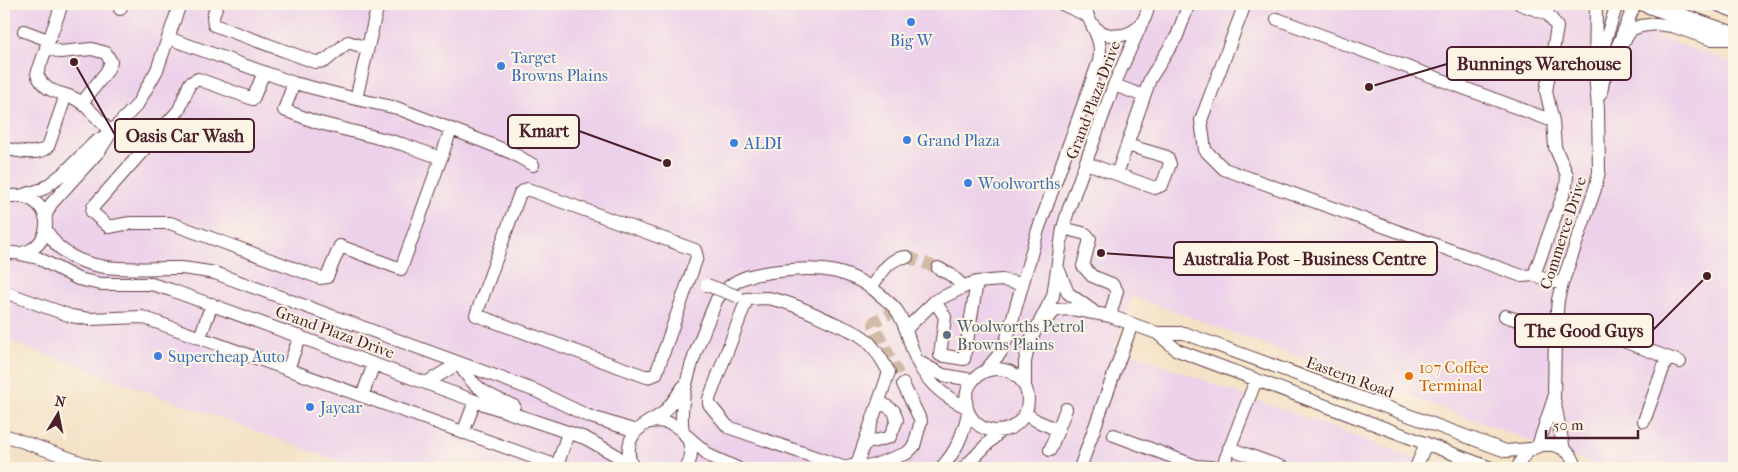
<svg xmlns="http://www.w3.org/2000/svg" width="1738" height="472" viewBox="0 0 1738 472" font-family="'IM FELL French Canon',serif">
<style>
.built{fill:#ecd1ea}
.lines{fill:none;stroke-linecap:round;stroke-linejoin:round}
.minor-tunnel{stroke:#d1bba7;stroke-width:12;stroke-dasharray:12 6;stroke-linecap:butt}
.minor-casing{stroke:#633c42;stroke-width:14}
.major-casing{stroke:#633c42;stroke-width:18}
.minor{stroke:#fff;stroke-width:12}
.major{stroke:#fff;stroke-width:16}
.minor-bridge-casing{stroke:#633c42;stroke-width:14;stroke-linecap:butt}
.minor-bridge{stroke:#fff;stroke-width:12}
.shop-dot{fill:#3f7fe0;stroke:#fcf5e5;stroke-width:2}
.service-dot{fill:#5c6f8a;stroke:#fcf5e5;stroke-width:2}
.food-dot{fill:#e8710a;stroke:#fcf5e5;stroke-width:2}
.labels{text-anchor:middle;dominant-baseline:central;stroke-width:4;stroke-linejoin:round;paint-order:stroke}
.shop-label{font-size:16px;fill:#366cbe;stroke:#fcf5e5;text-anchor:start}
.street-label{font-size:16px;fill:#4a1f2b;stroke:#fcf5e5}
.service-label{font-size:16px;fill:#4e5e75;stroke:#fcf5e5;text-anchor:start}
.food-label{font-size:16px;fill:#c56008;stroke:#fcf5e5;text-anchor:start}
.leader{fill:none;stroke:#4a1f2b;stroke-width:2}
.callout-dot{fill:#4a1f2b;stroke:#fcf5e5;stroke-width:2}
.callout{fill:#fcf5e5;stroke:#4a1f2b;stroke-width:2}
.callout-label{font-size:18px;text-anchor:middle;font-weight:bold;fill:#4a1f2b}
</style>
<rect width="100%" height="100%" fill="#fcf5e5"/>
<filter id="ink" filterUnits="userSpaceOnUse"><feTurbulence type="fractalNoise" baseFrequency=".02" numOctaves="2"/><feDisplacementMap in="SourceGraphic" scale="10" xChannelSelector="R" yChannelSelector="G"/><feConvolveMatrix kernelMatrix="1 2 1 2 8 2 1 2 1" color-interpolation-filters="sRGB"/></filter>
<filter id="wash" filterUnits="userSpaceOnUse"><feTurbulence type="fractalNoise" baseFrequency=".0096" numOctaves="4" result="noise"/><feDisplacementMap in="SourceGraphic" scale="20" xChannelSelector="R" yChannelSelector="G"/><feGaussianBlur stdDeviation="1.12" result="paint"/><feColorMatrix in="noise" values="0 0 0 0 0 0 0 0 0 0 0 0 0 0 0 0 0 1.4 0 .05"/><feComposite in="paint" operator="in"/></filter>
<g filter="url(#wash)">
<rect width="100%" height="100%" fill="#f3e2c6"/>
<path class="built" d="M4,4H1563L1734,63V468H1606L1132,296L1114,347L1441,468H357L4,339Z"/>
</g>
<g filter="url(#ink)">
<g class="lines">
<path class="minor-tunnel" d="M907,257L938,268
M897,310L875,321L874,325L903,384"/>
<defs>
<path id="minor" d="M62,4L37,74C47,98 65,89 82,103C93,112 101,123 111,132
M217,4L213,17L214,25L315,62L325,61L348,42L367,48
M1062,4L1088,16
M1086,4C1085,45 1146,47 1148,4
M1245,4L1201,120L1205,150L1224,169L1522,276L1534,275L1566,187L1567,175L1555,147L1553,121L1546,91L1557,27L1548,14L1520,4
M120,9L122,4
M1277,19L1553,121
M24,31L48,40
M168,38L294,83L356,99L397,108L482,141L512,153L533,165
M46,47L60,52L92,49L106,53L111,62L107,71L82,103
M1600,57L1617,4
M1612,58L1632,29L1641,26L1656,24L1672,26L1710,39H1734
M264,72L253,99L198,79L190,83L179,110L93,207L92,212L109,227L130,223H170L320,278L327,277L340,246L401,269L441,158L402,144L316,122L284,110L294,83
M1114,85L1144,96
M1601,93L1603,81L1635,4
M356,99L378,4
M7,149C20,151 37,156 48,147L66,95
M441,158L451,129
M1086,163L1155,188L1162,185L1170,164L1167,157L1127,145
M1117,174L1150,79L1177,36L1187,9L1186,4
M527,189L695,250L697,257L656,374L647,377L476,315L520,193Z
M20,196L43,189L65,172L94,143L111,132L137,105L157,70L180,4
M4,199C11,195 19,195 27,198C63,211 44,265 4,251
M45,217L51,204L100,150L110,134
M1063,228L1086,234L1090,239L1083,266L1092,276L1112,284L1117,291L1110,316
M46,230C50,235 54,243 60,248C92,276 141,267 180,268C192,269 203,271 215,273L536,391L588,416L636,431
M20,254L38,258L78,279L101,284H151L171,290L475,401L585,438L614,454L633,468
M938,268L951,275L964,287
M1058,268L1068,293L1093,311
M1534,275L1562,284
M871,287C881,274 889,257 907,257
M4,292L71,316L89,319L142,317L563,468
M767,298C792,302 813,314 836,324C849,330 863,334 872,346C879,354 884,364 889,372L857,464L846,468L728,427L709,404V399L747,299Z
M935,301L945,317L940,355L964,359L977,282
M1505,316L1555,332
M906,329L935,301L970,284L977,282L1002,280L1022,284
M1036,329L1056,310L1072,309L1110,316L1157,333L1177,350L1491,468
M1157,333H1184L1506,451L1530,449
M200,337L212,304
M1626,342L1680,362
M917,361L943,375L972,380
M459,363C472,388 489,396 514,406
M966 400a31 31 0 1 1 62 0a31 31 0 1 1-62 0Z
M288,369L300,336
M986,370L1001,352L1007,338L1038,230L1099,61C1102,46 1098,37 1091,23
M426,383L459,363
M1025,386V362L1029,343L1053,296L1063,228L1068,211L1114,85L1140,27
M362,396L374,364
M1025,413L1037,421L1058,430
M1644,421L1667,358
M651,422C677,416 702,444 686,468
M683,431C676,392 702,335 717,299C734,276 753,274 780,271C821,266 852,269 884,298C888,302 894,306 897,311C906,324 908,339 914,354C923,378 942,396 966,407
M463,433L475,401
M4,435L97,468
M1114,435L1196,466L1222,468
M687,436L710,456L737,468
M864,444L890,437L897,420L894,411L879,401
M1538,446L1553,401
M1229,448L1284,468
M1050,450L1066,409
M1564,450L1554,399L1555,332L1558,300L1562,284L1595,189L1599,172L1598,108L1595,74L1596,4
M857,464L869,467L907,453L914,446L921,421L903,384
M557,466L568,433
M633,468C626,454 627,437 641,427C648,421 657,418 664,412C671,405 677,396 683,387
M941,468C956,452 963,435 968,413
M964,468L1000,431
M1080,468L1132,324
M1222,468L1256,380
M1416,468L1426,443
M1518,468C1526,437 1570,437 1576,468"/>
<path id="major" d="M1646,4L1734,35
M1721,4L1734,9"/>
</defs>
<use href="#minor" class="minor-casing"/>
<use href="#major" class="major-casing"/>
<use href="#minor" class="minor"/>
<use href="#major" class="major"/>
<defs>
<path id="minor-bridge" d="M707,285L737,296"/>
</defs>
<use href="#minor-bridge" class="minor-bridge-casing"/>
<use href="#minor-bridge" class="minor-bridge"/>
</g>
</g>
<g class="shop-dot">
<circle cx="911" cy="22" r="5"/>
<circle cx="501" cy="66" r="5"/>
<circle cx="907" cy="140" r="5"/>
<circle cx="734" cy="143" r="5"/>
<circle cx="968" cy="183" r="5"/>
<circle cx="158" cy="356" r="5"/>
<circle cx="310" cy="407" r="5"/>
</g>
<circle class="service-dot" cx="947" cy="335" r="5"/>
<circle class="food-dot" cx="1409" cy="376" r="5"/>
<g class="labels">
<g class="shop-label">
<text x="911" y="40" text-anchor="middle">Big W</text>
<text x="511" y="57">Target<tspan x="511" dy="18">Browns Plains</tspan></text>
<text x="917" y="140">Grand Plaza</text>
<text x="744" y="143">ALDI</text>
<text x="978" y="183">Woolworths</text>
<text x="168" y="356">Supercheap Auto</text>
<text x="320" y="407">Jaycar</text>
</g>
<g class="street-label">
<text transform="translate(1093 100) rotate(-69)">Grand Plaza Drive</text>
<text transform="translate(1563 233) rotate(-72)">Commerce Drive</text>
<text transform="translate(335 332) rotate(20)">Grand Plaza Drive</text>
<text transform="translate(1350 377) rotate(20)">Eastern Road</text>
</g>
<g class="service-label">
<text x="957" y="326">Woolworths Petrol<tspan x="957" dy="18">Browns Plains</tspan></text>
</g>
<g class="food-label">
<text x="1419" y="367">107 Coffee<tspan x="1419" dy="18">Terminal</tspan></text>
</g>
</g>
<path class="leader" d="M1369 87L1447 64M667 163L579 131M74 62L115 135M1101 253L1174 258M1707 276L1653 330"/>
<g class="callout-dot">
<circle cx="1369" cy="87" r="5"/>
<circle cx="667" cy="163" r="5"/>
<circle cx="74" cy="62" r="5"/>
<circle cx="1101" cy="253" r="5"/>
<circle cx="1707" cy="276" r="5"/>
</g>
<g class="callout">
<rect x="1447" y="47" width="184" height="33" rx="5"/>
<rect x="508" y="115" width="71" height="33" rx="5"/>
<rect x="115" y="119" width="139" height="33" rx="5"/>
<rect x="1174" y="242" width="263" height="33" rx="5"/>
<rect x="1515" y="314" width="138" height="33" rx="5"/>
</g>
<g class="callout-label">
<text x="1539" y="70">Bunnings Warehouse</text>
<text x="544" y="137">Kmart</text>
<text x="185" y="142">Oasis Car Wash</text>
<text x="1305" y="265">Australia Post - Business Centre</text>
<text x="1584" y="337">The Good Guys</text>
</g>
<rect width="1738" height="472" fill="none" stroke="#fcf5e5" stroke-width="20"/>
<g transform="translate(58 414) rotate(10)" stroke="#fcf5e5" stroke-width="4" paint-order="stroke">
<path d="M0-4L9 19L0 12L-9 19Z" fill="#4a1f2b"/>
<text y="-8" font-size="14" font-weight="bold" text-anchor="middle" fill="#4a1f2b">N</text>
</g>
<path d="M1546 430v8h92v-8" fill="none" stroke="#4a1f2b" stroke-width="2.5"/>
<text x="1553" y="430" font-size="15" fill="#4a1f2b" stroke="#fcf5e5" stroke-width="4" paint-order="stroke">50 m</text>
</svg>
